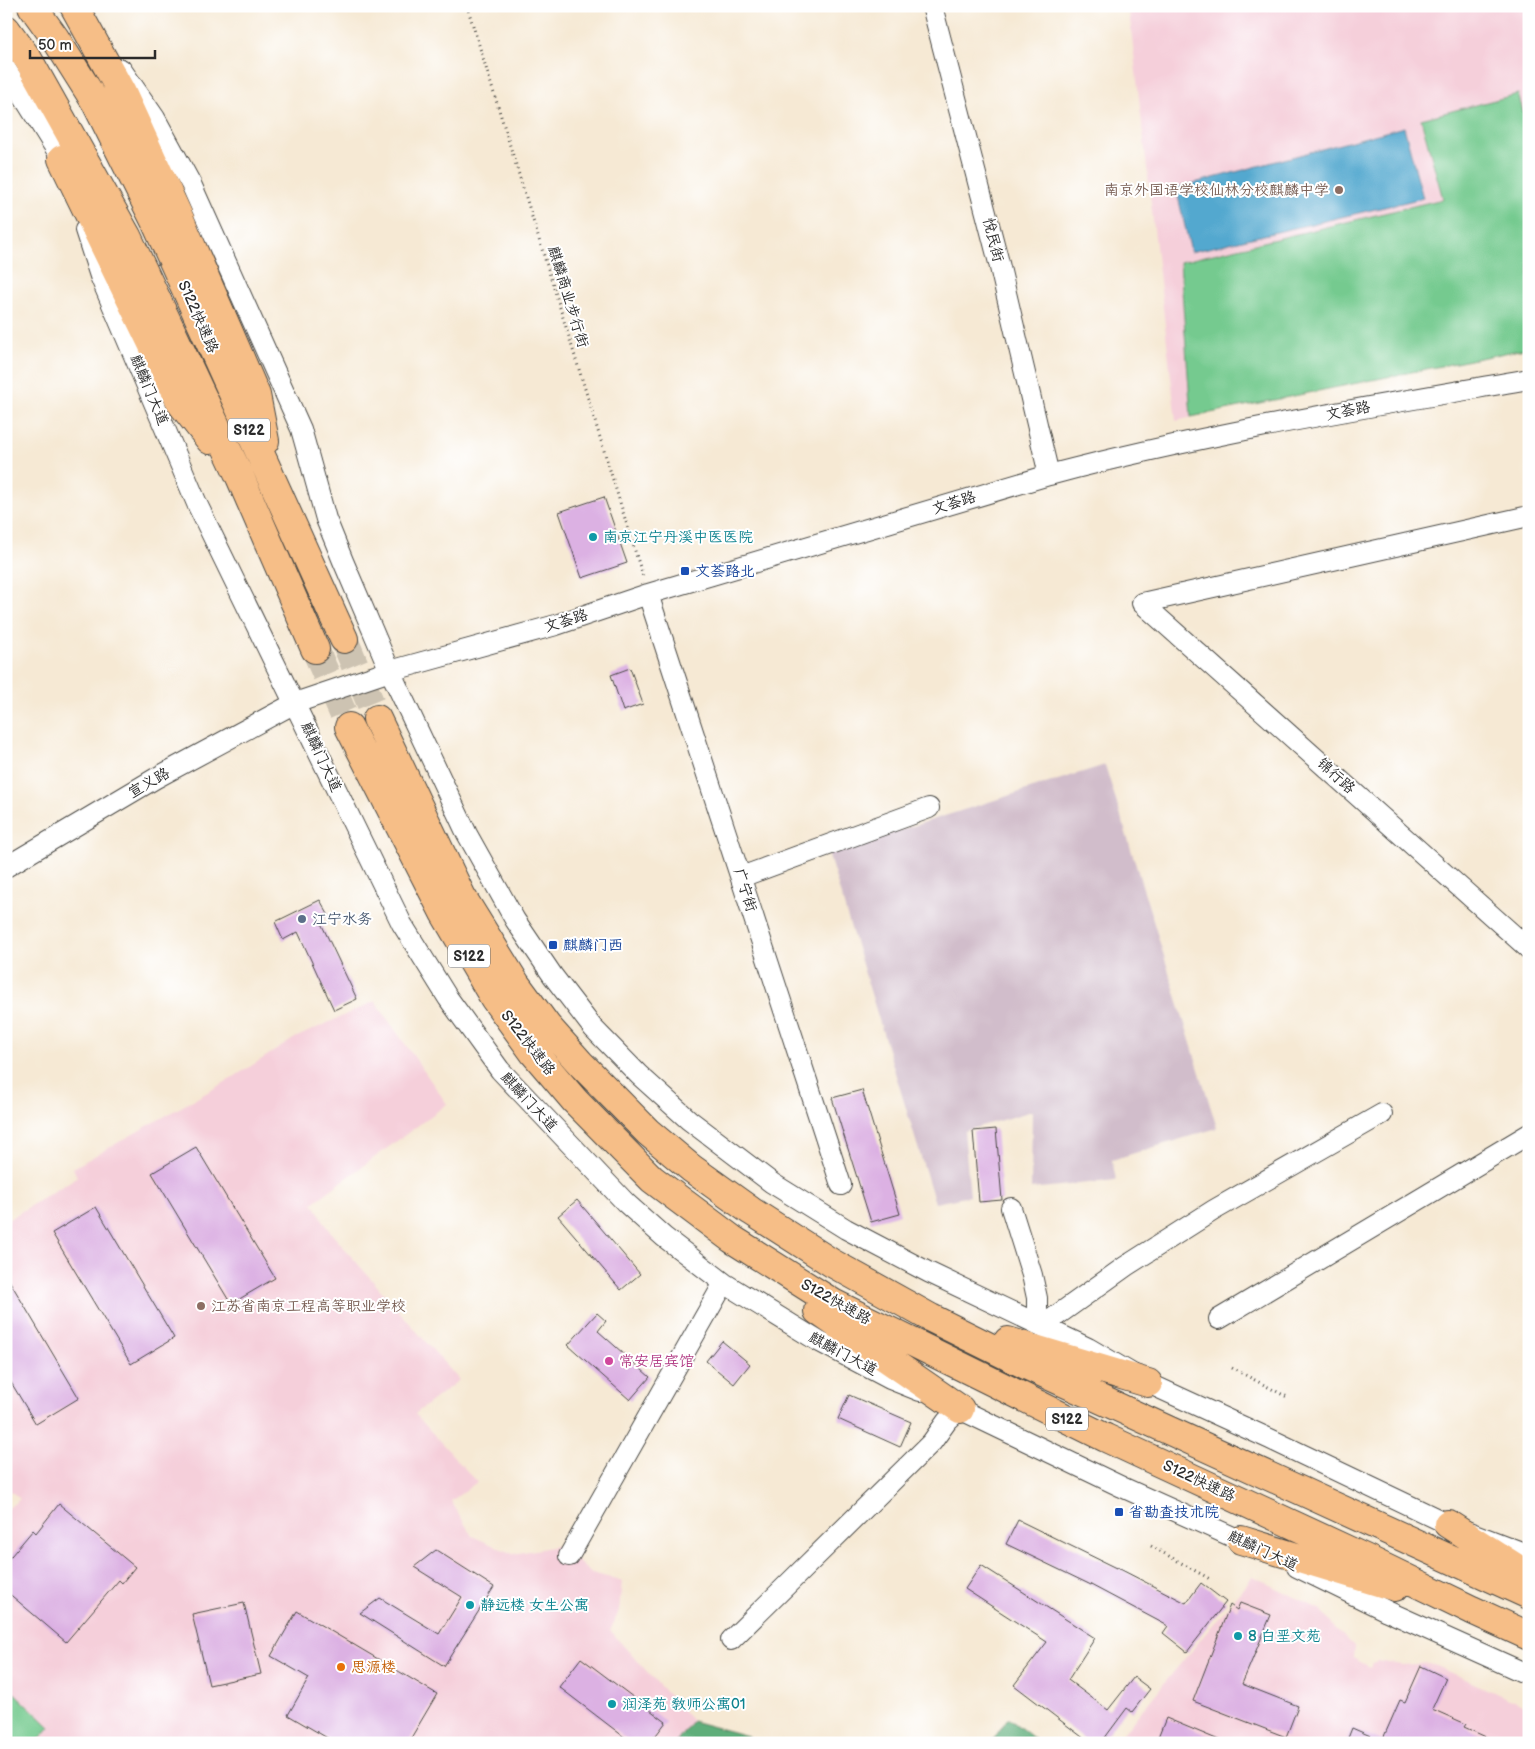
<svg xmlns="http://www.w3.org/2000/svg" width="1535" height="1749" viewBox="0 0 1535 1749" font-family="'Balsamiq Sans','LXGW WenKai TC',sans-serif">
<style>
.built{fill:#f5cfda}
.industrial{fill:#d1bdcb}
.green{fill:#74ca8f;stroke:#507a5d}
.forest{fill:#5fae7a;stroke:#456c52}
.water{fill:#53a8cf;stroke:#3f6a7d}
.building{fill:#dcb1e3}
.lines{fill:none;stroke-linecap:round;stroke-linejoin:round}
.highway-tunnel{stroke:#cdc3b2;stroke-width:28;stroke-dasharray:28 14;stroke-linecap:butt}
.minor-casing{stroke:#494844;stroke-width:22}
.highway-casing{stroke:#494844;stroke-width:30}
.path{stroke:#494844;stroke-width:3;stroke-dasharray:1 4;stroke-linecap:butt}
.minor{stroke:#fff;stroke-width:20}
.highway{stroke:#f6be87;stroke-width:28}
.education-dot{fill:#8d6e63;stroke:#fff;stroke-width:2}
.culture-dot{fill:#0f9aa8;stroke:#fff;stroke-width:2}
.transit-dot{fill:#1a4fb4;stroke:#fff;stroke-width:2}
.service-dot{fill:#5c6f8a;stroke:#fff;stroke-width:2}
.hotel-dot{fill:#d1479c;stroke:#fff;stroke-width:2}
.food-dot{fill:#e8710a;stroke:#fff;stroke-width:2}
.labels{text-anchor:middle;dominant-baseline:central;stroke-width:4;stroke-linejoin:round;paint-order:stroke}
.shield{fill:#fff;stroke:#6b6b6b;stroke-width:1}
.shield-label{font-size:14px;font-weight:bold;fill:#2b2b2b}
.education-label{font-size:15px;fill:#785e54;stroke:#fff;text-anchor:end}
.street-label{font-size:15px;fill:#2b2b2b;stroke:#fff}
.culture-label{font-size:15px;fill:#0d838f;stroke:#fff;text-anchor:start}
.transit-label{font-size:15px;fill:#164399;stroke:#fff;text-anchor:start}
.service-label{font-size:15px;fill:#4e5e75;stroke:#fff;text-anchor:start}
.hotel-label{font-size:15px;fill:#b23c85;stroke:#fff;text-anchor:start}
.food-label{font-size:15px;fill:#c56008;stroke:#fff;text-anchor:start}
</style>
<rect width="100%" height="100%" fill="#fff"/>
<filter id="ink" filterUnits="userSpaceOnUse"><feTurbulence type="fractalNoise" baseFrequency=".02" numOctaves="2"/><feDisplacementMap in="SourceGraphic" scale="10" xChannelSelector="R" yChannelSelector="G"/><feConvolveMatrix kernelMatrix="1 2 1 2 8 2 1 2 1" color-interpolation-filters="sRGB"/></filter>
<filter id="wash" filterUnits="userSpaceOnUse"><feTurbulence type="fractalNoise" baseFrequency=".0096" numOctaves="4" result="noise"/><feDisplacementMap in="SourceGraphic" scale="20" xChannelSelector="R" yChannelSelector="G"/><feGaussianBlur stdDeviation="1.12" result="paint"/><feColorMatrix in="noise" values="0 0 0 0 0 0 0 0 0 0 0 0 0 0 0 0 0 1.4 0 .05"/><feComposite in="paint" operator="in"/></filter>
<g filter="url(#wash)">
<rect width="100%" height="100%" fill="#f6e9d4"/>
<path class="built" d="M1154,6H1529V340L1176,421L1129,11Z
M375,1001L447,1104L313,1203L331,1233L459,1380L415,1414L477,1482L451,1501L472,1536L513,1554L557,1546L592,1573L622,1581L619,1611L610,1631L692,1721L675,1743H6V1510L20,1499L6,1487V1221L77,1177L73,1168L229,1080L295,1038Z
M1253,1576L1321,1610L1335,1628L1354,1646L1353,1658L1370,1667L1373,1663L1378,1661L1403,1665L1429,1663L1529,1708V1743H1115Z"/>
<path class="industrial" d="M1105,765L1217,1128L1112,1160L1116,1180L1031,1189L1032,1111L964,1131L970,1196L935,1203L828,853Z"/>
<path class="green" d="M1518,94L1529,132V348L1191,417L1180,262L1443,199L1421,119Z
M6,1685L50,1727L36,1743H6Z"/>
<path class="forest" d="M1008,1718L1040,1743H991Z
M692,1721L748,1736L746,1743H675Z"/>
<path class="water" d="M1404,127L1423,198L1191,252L1176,188Z"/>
<g id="blocks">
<path class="building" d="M604,497L627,563L582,578L559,512Z
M630,668L643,704L623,711L611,675Z
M320,900L329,916L320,921L357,999L334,1010L298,932L283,940L275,922Z
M862,1090L900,1214L871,1222L832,1098Z
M996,1129L1002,1200L979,1202L973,1131Z
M196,1147L275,1278L231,1304L152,1173Z
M577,1200L640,1274L621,1290L558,1216Z
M96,1207L174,1338L131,1364L52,1233Z
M6,1275L79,1398L36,1424L6,1374Z
M597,1313L606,1321L598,1331L650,1377L630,1400L568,1345Z
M722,1341L750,1364L734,1384L706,1361Z
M849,1395L911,1422L900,1447L838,1419Z
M59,1504L135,1567L122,1583L119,1580L66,1642L6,1591V1562L33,1530L36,1533Z
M1018,1520L1116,1568V1567L1186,1603L1201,1583L1226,1602L1187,1652L1163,1633L1168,1626L1089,1584L1006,1544Z
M436,1550L494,1587L444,1666L360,1613L380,1598L439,1634L462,1597L414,1567Z
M981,1565L1095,1638L1068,1680L1108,1710L1134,1677L1150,1689L1132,1712L1127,1708L1101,1743H1090L1014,1685L1047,1642L965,1589Z
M244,1603L261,1674L209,1685L192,1614Z
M1240,1603L1271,1615L1242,1684L1298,1706L1286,1737L1193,1701L1230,1605L1237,1610Z
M297,1611L437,1694L408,1743H336L288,1715L309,1678L271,1656Z
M581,1658L666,1722L650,1743H632L559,1687Z
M1421,1666L1446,1678L1432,1709L1466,1724L1464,1727L1499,1743H1346L1352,1728L1382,1741L1400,1700L1405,1702Z
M1166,1718L1226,1743H1156Z"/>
</g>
</g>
<g filter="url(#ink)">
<use href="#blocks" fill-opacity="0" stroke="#494844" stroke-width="1"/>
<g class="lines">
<path class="highway-tunnel" d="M344,639L377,719
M315,649L349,727"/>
<defs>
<path id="minor" d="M932,6L998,259L1049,475
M6,69L62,159L66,171
M121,69L155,118L191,184L301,429L326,519L343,561L390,671L467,834L515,920L553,976L593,1028L639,1075L689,1120L772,1183L846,1229L928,1272L1088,1348L1148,1383L1270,1439L1448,1524L1529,1555
M85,230L100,276L198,506L402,924L448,998L500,1070L626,1203L664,1237L724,1283L818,1341L890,1379L920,1391
M648,594L841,1185
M1142,603L1529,949
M1142,603L1529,516
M6,867L156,778L295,703L390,671L556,625L648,594L1049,475C1207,433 1368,407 1529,379
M741,877L929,808
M1011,1208L1032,1275L1037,1298V1324
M1219,1319L1529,1134
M1042,1326L1126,1266L1214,1210L1382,1114
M949,1404L1122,1487L1253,1546
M569,1556L724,1283
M1297,1567L1387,1611L1529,1675
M731,1640L932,1442L947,1421L960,1409"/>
<path id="highway" d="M32,6L55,38L96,103L155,221L344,639
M74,6L122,93L179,217L256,395L265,441
M6,29L28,59L127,236L240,477L315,649
M62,159L181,403L210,440
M377,719L462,897L516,984L547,1026L580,1063L648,1132L691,1168L751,1211L832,1263L931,1318L1028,1366L1529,1595
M349,727L444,913L494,998L534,1053L575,1101L652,1179L732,1239L833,1303L1106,1438L1367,1559L1472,1610L1529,1636
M818,1311L960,1409
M1008,1341L1148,1383
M1448,1524L1529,1576
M1241,1540L1395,1587"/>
</defs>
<use href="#minor" class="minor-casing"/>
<use href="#highway" class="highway-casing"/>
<path class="path" d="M467,6L643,577
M1232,1368L1289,1398
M1151,1546L1210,1579"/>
<use href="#minor" class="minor"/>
<use href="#highway" class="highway"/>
</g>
</g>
<g class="education-dot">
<circle cx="1339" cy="190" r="5"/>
<circle cx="201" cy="1306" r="5"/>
</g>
<g class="culture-dot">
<circle cx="593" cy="537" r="5"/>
<circle cx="470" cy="1605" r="5"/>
<circle cx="1238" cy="1636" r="5"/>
<circle cx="612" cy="1704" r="5"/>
</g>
<g class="transit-dot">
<rect x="680" y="566" width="10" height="10" rx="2.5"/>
<rect x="548" y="940" width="10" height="10" rx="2.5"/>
<rect x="1114" y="1507" width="10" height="10" rx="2.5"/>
</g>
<circle class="service-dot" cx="302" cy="919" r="5"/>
<circle class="hotel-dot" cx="609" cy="1361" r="5"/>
<circle class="food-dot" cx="341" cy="1667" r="5"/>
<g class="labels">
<g class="shield">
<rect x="228" y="418.5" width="42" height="23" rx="4"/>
<rect x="448" y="944.5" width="42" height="23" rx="4"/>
<rect x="1046" y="1407.5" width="42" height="23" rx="4"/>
</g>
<g class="shield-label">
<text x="249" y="430">S122</text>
<text x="469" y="956">S122</text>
<text x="1067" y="1419">S122</text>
</g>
<g class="education-label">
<text x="1329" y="190">南京外国语学校仙林分校麒麟中学</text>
<text x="211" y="1306" text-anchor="start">江苏省南京工程高等职业学校</text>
</g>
<g class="street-label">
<text transform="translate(993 240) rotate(76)">悦民街</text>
<text transform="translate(568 297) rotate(73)">麒麟商业步行街</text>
<text transform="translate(198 317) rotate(66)">S122快速路</text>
<text transform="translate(149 390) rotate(67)">麒麟门大道</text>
<text transform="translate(1348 411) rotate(-11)">文荟路</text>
<text transform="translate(954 503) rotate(-17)">文荟路</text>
<text transform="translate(566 621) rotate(-17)">文荟路</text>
<text transform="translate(321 757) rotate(65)">麒麟门大道</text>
<text transform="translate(1336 776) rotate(42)">锦行路</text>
<text transform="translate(149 783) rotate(-30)">宣义路</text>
<text transform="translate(745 890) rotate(72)">广宁街</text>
<text transform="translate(528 1043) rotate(52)">S122快速路</text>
<text transform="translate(529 1102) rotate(47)">麒麟门大道</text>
<text transform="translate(836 1302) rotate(29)">S122快速路</text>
<text transform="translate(843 1354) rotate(28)">麒麟门大道</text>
<text transform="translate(1199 1481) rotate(25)">S122快速路</text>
<text transform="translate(1263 1551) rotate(25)">麒麟门大道</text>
</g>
<g class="culture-label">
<text x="603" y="537">南京江宁丹溪中医医院</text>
<text x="480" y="1605">静远楼 女生公寓</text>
<text x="1248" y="1636">8 白垩文苑</text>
<text x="622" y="1704">润泽苑 教师公寓01</text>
</g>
<g class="transit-label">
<text x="695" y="571">文荟路北</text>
<text x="563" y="945">麒麟门西</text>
<text x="1129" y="1512">省勘查技术院</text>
</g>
<g class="service-label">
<text x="312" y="919">江宁水务</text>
</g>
<g class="hotel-label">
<text x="619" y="1361">常安居宾馆</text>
</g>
<g class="food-label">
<text x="351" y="1667">思源楼</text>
</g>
</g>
<rect width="1535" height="1749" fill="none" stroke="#fff" stroke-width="25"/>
<path d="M30 50v8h125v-8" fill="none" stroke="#2b2b2b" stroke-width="2.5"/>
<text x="38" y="50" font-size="15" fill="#2b2b2b" stroke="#ffffff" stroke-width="4" paint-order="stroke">50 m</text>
</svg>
